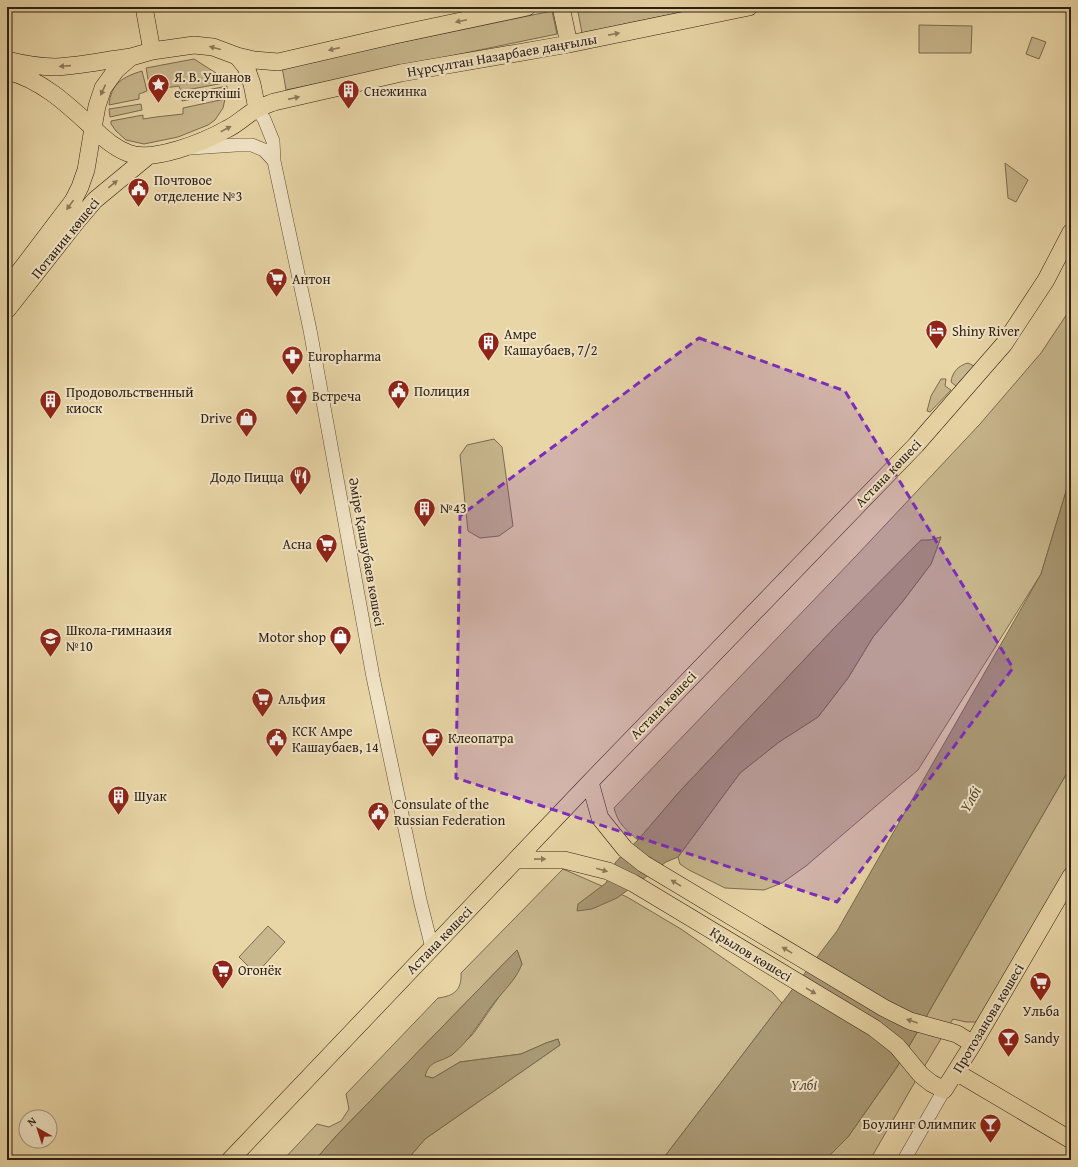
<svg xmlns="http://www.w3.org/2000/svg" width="1078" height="1167" viewBox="0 0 1078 1167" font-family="'Gentium Book Plus',serif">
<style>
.green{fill:#c9b78e;stroke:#7b6b50}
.water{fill:#a99874;stroke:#77684c}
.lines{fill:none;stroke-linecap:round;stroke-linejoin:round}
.minor-casing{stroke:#5c4d36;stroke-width:14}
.major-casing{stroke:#2d1f11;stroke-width:18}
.minor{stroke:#f1e4c6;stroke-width:13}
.major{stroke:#e9d6a7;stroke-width:17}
.oneway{fill:#8b7a5c}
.marked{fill:#7b2cbf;fill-opacity:0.2;stroke:#7b2cbf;stroke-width:3;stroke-dasharray:8 5;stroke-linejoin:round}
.labels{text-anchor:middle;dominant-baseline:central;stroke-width:4;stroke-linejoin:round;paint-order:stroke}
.street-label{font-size:14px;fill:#2d1f11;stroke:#f1e4c6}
.poi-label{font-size:14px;fill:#2d1f11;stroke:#f1e4c6;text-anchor:start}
.water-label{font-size:15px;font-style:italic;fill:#584934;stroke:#f1e4c6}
</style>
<rect width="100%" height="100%" fill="#e9d6a7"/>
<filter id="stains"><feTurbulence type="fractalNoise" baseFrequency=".005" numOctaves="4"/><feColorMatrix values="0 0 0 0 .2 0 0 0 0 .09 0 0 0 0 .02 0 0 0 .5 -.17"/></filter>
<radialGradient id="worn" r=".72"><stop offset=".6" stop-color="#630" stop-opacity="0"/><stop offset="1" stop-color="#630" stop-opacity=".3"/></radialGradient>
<path class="green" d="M577,7H706L582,33Z
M552,11L557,34L286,90L282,67Z
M919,25L972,26L971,53H919Z
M1032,37L1046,42L1039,59L1026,54Z
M194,59L216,73L224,83L181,91L179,86L150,90L146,68Z
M142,71L147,91L139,94V99L109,105C111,83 123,77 142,71Z
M227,86V92L182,101V95Z
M225,99L223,108L215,120L208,125L178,137L144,144L126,140L116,131L111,124V121L143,115V119L156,117L183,114V108Z
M141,104L142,110L110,117L109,109Z
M1005,163L1028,180L1016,202L1008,198Z
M1071,308V475L1041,574L918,770L806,866L782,883L764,890L725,888L689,870L680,864L678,857L740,773L779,742L818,717L848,678L873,637L903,601L931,564L941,537L930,540L921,541L838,624L680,791L638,840C626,830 618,824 614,808L857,555L980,424L1041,353Z
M968,363L974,366L956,386L951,382C952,372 959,365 968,363Z
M941,379H946L945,386L951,390L930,412L927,411L931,396Z
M494,439L502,447L513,526L499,536L480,538L468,531L460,455L467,445Z
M1071,766V863L978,1022H966L953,1019L912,1087L870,1160H825L848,1137L897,1067Z
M563,869L627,897L681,929L772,992L782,1003L662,1160H407L425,1139L560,1045L558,1039L546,1043L521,1054L460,1062L433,1078L425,1076L427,1068L433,1063L452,1055L473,1034L522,964L517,950L337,1135L315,1160H283L317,1124L329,1127L341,1121L349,1109L346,1094L438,998C454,996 462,990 461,973Z
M268,926L285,942L256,974L239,957Z"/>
<path class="water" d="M1071,475V766L897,1067L848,1137L825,1160H662L837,931L1041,574Z
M941,537L931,564L903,601L873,637L848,678L818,717L779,742L740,773L678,857L666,862L617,898L592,909L577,911L578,904L606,883L615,863L623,854L638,840L680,791L838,624L921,540H930Z
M517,950L522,964C516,980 504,990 493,1004C480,1021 470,1040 453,1054C441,1063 430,1059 425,1076L433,1078L460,1062L521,1054L546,1043L558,1039L560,1045L425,1139L407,1160H315L337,1135Z"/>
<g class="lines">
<defs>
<path id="minor" d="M257,109L264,119L273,141L274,161L310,330L373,677L420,900L432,948
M191,148L236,145H252L264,150L274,161
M904,1160L944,1090"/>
<path id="major" d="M144,7L152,51
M561,7L569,44
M237,56L254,60L278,62L395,35L527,7
M7,60C23,64 40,67 56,67C81,66 106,60 131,57
M7,71C42,80 67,104 93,128L86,170L80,187L73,201L7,288
M257,109L252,84L246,67L237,56L213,47L194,45L152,51L131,57L116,70L103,88L97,106L93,128C103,138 114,148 128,153C152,163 204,142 227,129C238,124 247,114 257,109C263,106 269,104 274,102L401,73L569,44L749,7
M7,310L77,221L95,200L147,157
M590,782L600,818L625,849L644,864L884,1008L910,1021L957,1034L973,1044
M516,860H564L608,871L633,883L874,1028L897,1046L921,1075L931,1083L944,1090L973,1044L1071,876
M956,1072L1071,1140
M230,1160L590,782L916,445L1004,344L1046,280L1071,232"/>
</defs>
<use href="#minor" class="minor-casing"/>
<use href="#major" class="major-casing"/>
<use href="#minor" class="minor"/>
<use href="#major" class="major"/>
</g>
<defs><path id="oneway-solid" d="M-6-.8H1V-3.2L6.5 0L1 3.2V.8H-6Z"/></defs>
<g class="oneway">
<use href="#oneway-solid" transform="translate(461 21) rotate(168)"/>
<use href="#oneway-solid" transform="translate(614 34) rotate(-11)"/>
<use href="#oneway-solid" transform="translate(215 48) rotate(-165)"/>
<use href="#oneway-solid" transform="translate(334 49) rotate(167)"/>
<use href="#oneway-solid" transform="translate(65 66) rotate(176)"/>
<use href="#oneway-solid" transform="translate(103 90) rotate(115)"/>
<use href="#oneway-solid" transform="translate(294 98) rotate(-13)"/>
<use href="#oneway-solid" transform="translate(226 129) rotate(-28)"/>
<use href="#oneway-solid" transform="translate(113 184) rotate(-39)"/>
<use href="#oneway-solid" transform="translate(70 205) rotate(126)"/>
<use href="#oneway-solid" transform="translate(540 859) rotate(-1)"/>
<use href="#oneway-solid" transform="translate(602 870) rotate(16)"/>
<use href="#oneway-solid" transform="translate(676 883) rotate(-149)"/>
<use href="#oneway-solid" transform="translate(787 950) rotate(-149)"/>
<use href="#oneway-solid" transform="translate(811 991) rotate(31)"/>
<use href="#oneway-solid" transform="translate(912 1021) rotate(-161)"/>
</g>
<path class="marked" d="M699,338L845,391L1013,668L837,902L456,778L460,516Z"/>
<defs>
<symbol id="sight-pin" viewBox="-11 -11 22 30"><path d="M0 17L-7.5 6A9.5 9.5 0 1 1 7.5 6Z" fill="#8f2418" stroke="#f1e4c6"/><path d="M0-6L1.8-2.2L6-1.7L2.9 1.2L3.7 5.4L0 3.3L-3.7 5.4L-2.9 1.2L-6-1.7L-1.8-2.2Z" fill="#fff"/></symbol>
<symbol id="building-pin" viewBox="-11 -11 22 30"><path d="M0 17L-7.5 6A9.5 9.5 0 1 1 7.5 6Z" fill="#8f2418" stroke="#f1e4c6"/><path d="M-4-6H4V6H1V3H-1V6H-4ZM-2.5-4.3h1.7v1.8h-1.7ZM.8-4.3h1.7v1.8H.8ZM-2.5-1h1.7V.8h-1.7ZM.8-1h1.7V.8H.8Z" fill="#fff"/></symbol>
<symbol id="civic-pin" viewBox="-11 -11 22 30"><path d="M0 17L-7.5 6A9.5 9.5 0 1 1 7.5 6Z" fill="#8f2418" stroke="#f1e4c6"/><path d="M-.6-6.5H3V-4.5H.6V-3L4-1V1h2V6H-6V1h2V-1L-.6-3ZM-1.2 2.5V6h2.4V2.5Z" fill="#fff"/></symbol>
<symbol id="supermarket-pin" viewBox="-11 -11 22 30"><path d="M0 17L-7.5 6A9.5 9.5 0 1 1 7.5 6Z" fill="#8f2418" stroke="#f1e4c6"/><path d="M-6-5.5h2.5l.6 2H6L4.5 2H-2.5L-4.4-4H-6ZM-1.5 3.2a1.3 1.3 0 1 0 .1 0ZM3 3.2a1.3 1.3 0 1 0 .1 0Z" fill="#fff"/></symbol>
<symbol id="hotel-pin" viewBox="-11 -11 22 30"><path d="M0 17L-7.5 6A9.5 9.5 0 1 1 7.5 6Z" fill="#8f2418" stroke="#f1e4c6"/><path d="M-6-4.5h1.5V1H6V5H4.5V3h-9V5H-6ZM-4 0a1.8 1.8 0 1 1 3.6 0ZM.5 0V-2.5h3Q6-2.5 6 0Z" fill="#fff"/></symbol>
<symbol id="pharmacy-pin" viewBox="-11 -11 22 30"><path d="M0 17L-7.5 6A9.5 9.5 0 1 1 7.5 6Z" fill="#8f2418" stroke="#f1e4c6"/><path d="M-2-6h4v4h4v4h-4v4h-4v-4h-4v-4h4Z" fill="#fff"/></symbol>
<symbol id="bar-pin" viewBox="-11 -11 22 30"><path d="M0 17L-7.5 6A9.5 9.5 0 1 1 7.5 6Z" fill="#8f2418" stroke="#f1e4c6"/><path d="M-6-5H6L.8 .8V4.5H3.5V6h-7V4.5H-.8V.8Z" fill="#fff"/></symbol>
<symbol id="shop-pin" viewBox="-11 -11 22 30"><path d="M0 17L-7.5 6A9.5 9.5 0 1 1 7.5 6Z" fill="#8f2418" stroke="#f1e4c6"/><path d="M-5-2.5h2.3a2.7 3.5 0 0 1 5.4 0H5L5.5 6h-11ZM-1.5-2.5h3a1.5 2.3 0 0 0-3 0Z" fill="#fff"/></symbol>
<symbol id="restaurant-pin" viewBox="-11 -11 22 30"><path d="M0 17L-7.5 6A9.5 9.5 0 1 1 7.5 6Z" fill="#8f2418" stroke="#f1e4c6"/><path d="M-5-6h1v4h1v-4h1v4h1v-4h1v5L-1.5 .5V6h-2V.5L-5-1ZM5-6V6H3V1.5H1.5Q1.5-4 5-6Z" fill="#fff"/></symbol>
<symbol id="school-pin" viewBox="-11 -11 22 30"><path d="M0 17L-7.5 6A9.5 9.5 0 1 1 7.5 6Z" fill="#8f2418" stroke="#f1e4c6"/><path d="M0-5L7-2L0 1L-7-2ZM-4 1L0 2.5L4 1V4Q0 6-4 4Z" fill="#fff"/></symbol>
<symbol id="cafe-pin" viewBox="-11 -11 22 30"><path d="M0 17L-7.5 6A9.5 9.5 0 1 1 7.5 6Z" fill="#8f2418" stroke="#f1e4c6"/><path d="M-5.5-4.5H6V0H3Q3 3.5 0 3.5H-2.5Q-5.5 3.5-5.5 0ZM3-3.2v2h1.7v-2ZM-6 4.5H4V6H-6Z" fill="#fff"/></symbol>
</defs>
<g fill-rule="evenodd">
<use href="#sight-pin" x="146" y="72" width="25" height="34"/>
<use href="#building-pin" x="336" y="78" width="25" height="34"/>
<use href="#civic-pin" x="126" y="176" width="25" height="34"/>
<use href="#supermarket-pin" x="264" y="266" width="25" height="34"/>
<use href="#hotel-pin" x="924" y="318" width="25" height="34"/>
<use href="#building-pin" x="476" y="330" width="25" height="34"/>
<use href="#pharmacy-pin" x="280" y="344" width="25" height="34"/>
<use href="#civic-pin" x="386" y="378" width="25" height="34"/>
<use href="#bar-pin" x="284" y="384" width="25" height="34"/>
<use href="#building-pin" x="38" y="388" width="25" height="34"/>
<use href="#shop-pin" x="234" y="406" width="25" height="34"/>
<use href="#restaurant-pin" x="288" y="464" width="25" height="34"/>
<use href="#building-pin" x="412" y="496" width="25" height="34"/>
<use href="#supermarket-pin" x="314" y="532" width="25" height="34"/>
<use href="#shop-pin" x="328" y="624" width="25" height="34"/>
<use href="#school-pin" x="38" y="626" width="25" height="34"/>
<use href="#supermarket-pin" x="250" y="686" width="25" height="34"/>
<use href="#cafe-pin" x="420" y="726" width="25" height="34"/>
<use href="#civic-pin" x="264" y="726" width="25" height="34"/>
<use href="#building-pin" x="106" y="784" width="25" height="34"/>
<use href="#civic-pin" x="366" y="800" width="25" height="34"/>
<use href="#supermarket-pin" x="210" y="958" width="25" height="34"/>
<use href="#supermarket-pin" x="1028" y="970" width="25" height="34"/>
<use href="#bar-pin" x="996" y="1026" width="25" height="34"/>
<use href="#bar-pin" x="978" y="1112" width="25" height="34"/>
</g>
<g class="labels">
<g class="street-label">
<text transform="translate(502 55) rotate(-10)">Нұрсұлтан Назарбаев даңғылы</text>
<text transform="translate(65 238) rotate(-51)">Потанин көшесі</text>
<text transform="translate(888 473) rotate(-46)">Астана көшесі</text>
<text transform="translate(367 552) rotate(80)">Әміре Қашаубаев көшесі</text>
<text transform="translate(663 705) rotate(-46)">Астана көшесі</text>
<text transform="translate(439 940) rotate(-46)">Астана көшесі</text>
<text transform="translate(751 954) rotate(31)">Крылов көшесі</text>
<text transform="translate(988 1018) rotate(-59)">Протозанова көшесі</text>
</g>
<g class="poi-label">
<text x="174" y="77">Я. В. Ушанов<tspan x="174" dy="16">ескерткіші</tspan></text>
<text x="364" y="91">Снежинка</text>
<text x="154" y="180">Почтовое<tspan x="154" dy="16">отделение №3</tspan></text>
<text x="292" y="279">Антон</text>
<text x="952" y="331">Shiny River</text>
<text x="504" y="334">Амре<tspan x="504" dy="16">Кашаубаев, 7/2</tspan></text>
<text x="308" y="356">Europharma</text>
<text x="414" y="391">Полиция</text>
<text x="66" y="392">Продовольственный<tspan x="66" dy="16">киоск</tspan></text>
<text x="312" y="396">Встреча</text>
<text x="232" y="418" text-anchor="end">Drive</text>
<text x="284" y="477" text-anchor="end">Додо Пицца</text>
<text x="440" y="508">№43</text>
<text x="312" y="544" text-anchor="end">Асна</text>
<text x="66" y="630">Школа-гимназия<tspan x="66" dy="16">№10</tspan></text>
<text x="326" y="637" text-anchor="end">Motor shop</text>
<text x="278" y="699">Альфия</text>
<text x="292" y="731">КСК Амре<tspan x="292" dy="16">Кашаубаев, 14</tspan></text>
<text x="448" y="738">Клеопатра</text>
<text x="134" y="796">Шуак</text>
<text x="394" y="804">Consulate of the<tspan x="394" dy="16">Russian Federation</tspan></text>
<text x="238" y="970">Огонёк</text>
<text x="1041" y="1011" text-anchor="middle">Ульба</text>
<text x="1024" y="1038">Sandy</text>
<text x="976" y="1124" text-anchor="end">Боулинг Олимпик</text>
</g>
<g class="water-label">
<text transform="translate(970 799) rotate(-60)">Үлбі</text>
<text x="804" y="1084">Үлбі</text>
</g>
</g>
<rect width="1078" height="1167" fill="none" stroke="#e9d6a7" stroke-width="24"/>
<rect x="8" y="8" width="1062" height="1151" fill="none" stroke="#2d1f11" stroke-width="2"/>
<rect x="12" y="12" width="1054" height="1143" fill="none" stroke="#2d1f11"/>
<g transform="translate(38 1129) rotate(321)"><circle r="19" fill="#f1e4c6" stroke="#a3957e"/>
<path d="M0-3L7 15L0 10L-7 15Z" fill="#8f2418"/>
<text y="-6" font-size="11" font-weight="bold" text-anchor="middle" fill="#2d1f11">N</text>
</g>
<rect width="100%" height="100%" filter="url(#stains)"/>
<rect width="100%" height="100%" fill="url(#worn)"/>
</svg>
